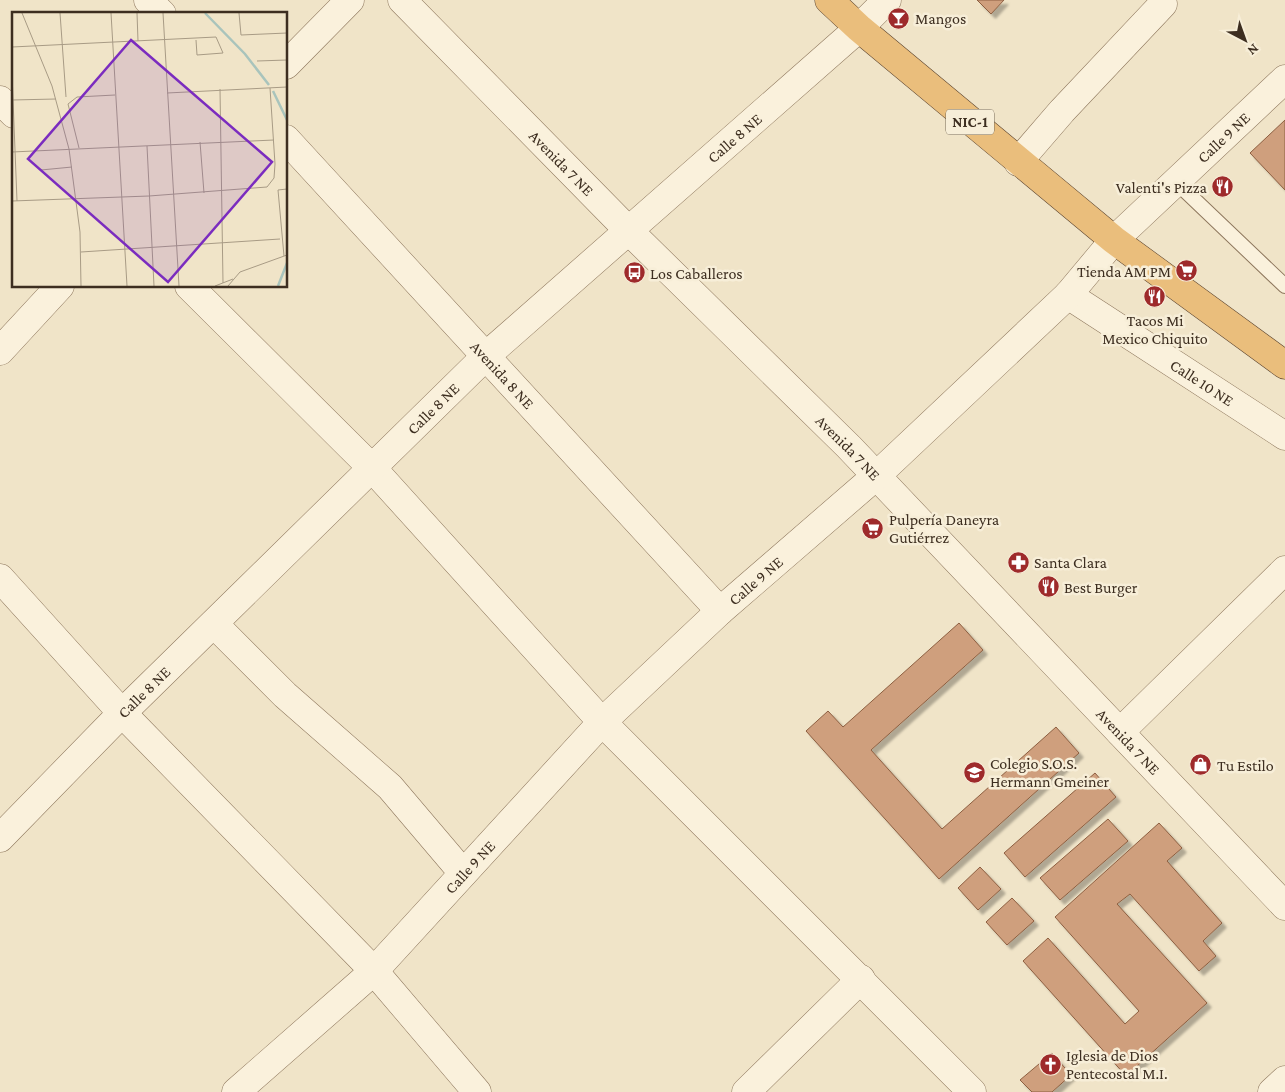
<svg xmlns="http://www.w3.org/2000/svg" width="1285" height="1092" viewBox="0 0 1285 1092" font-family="'Crimson Pro',serif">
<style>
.building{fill:#cf9f7d;stroke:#8d5f41;filter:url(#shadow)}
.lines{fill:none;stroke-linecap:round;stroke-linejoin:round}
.service-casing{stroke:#8d765c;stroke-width:16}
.minor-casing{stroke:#8d765c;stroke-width:29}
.tertiary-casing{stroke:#8d765c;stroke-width:29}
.trunk-casing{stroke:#5b4430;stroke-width:29}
.service{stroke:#faf1dc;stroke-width:14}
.minor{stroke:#faf1dc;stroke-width:28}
.tertiary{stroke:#faf1dc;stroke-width:28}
.trunk{stroke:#eabe7c;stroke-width:28}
.labels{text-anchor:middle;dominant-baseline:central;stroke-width:5;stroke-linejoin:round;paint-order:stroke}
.shield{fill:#f7eed8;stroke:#756857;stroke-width:1}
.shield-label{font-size:15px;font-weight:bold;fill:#3d2e20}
.poi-label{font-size:16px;fill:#3d2e20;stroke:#f7eed8;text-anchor:start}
.street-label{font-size:16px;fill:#3d2e20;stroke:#f7eed8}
.inset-river{fill:none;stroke:#a9c4bc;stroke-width:2.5}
.inset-road{fill:none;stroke:#a89b85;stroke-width:1}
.view{fill:#7b2cbf;fill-opacity:0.15;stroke:#7b2cbf;stroke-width:2.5}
.inset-edge{fill:none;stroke:#3d2e20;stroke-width:2.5}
</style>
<defs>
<filter id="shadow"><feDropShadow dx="4.5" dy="4.5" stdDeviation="1" flood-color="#0004"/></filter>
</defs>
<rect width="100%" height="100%" fill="#f0e4c8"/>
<path class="building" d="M977,0H1004L991,14Z
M1285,120V190L1250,153Z
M959,623L983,650L871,750L942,829L1056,727L1079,753L939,879L806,731L828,711L843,727Z
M1095,773L1116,797L1025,877L1004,853Z
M1108,819L1128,841L1060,900L1040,878Z
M1159,823L1182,848L1167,861L1222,923L1203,941L1216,956L1199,971L1130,894L1117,904L1207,1003L1126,1076L1023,961L1048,938L1125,1024L1139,1011L1055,917Z
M980,867L1001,889L978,910L958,888Z
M1012,898L1034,921L1007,945L986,922Z
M1052,1053L1071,1075L1052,1092H1032L1020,1080Z"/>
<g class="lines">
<defs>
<path id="service" d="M1177,183L1285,286"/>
<g id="minor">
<path d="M148,0L162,14"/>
<path id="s1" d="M402,0L629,231L849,447L1285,906"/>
<path d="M286,65L350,0"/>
<path d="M0,100L14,114"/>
<path id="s2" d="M286,139L720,611"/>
<path d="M1018,162L1062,111L1163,4"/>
<path d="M189,286L373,469L602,722L972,1092"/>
<path id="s3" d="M1068,295L1285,436"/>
<path d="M0,351L60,286"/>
<path d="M0,578L122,713L374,971L477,1092"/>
<path d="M214,624L285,695L390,787L463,873"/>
<path d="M1120,732L1285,570"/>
<path id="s4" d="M0,838L122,713L487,355L859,28"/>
<path id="s5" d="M236,1092L374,971L602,722L720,611L876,476L1068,295L1114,240L1285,79"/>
<path d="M746,1092L861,979"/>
<path d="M1272,1092L1285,1080"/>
</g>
<path id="tertiary" d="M859,28L887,0"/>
<path id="trunk" d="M829,0L859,28L1114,240L1285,365"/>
</defs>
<use href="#service" class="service-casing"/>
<use href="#minor" class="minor-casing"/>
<use href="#tertiary" class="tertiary-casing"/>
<use href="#trunk" class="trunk-casing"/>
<use href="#service" class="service"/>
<use href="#minor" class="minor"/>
<use href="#tertiary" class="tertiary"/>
<use href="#trunk" class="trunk"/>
</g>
<defs>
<symbol id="bar-disc" viewBox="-11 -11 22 22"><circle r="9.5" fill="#9e2a2b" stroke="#f7eed8"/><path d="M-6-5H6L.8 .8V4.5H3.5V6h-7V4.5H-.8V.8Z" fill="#fff"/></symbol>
<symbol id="restaurant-disc" viewBox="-11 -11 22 22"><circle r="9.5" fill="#9e2a2b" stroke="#f7eed8"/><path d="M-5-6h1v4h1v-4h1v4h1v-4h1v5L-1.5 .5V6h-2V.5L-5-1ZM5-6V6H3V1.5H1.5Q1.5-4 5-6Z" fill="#fff"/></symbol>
<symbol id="supermarket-disc" viewBox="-11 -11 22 22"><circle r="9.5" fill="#9e2a2b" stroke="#f7eed8"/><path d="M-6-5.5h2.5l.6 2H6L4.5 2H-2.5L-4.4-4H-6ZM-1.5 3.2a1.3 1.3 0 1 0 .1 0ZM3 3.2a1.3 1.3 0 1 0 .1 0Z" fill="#fff"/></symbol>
<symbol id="bus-disc" viewBox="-11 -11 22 22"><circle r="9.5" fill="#9e2a2b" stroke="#f7eed8"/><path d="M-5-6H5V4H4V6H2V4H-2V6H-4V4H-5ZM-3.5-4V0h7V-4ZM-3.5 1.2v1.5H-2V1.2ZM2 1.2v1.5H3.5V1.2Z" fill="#fff"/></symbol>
<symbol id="pharmacy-disc" viewBox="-11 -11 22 22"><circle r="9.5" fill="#9e2a2b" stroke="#f7eed8"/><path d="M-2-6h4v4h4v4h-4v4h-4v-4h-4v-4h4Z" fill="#fff"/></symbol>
<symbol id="shop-disc" viewBox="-11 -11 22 22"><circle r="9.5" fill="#9e2a2b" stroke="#f7eed8"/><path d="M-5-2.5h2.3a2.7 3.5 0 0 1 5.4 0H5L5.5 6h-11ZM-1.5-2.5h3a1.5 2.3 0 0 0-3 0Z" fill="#fff"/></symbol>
<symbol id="school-disc" viewBox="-11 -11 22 22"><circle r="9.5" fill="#9e2a2b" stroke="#f7eed8"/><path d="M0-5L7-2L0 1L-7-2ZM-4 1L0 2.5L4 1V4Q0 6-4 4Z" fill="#fff"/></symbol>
<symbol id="church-disc" viewBox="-11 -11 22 22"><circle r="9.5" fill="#9e2a2b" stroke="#f7eed8"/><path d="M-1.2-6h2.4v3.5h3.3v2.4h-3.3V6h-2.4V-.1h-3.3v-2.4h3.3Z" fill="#fff"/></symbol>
</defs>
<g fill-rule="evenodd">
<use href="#bar-disc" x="886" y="6" width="25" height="25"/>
<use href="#restaurant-disc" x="1210" y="174" width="25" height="25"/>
<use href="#supermarket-disc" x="1174" y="258" width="25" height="25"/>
<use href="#bus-disc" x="622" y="260" width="25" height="25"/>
<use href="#restaurant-disc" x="1142" y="284" width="25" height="25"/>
<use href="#supermarket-disc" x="860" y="516" width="25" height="25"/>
<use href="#pharmacy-disc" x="1006" y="550" width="25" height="25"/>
<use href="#restaurant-disc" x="1036" y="574" width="25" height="25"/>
<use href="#shop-disc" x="1188" y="752" width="25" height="25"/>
<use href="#school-disc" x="962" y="760" width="25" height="25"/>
<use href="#church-disc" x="1038" y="1052" width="25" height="25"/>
</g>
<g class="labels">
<rect class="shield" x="946" y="109.5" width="48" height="25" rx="4"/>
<g class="shield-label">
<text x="970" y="122">NIC-1</text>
</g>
<g class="poi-label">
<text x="915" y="18">Mangos</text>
<text x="1207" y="187" text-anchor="end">Valenti's Pizza</text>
<text x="1171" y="271" text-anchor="end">Tienda AM PM</text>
<text x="650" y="273">Los Caballeros</text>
<text x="1155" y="320" text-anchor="middle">Tacos Mi<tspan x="1155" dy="18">Mexico Chiquito</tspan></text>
<text x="889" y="519">Pulpería Daneyra<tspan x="889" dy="18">Gutiérrez</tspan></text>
<text x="1034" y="562">Santa Clara</text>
<text x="1064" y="587">Best Burger</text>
<text x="990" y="763">Colegio S.O.S.<tspan x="990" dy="18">Hermann Gmeiner</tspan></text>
<text x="1217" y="765">Tu Estilo</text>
<text x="1066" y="1055">Iglesia de Dios<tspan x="1066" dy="18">Pentecostal M.I.</tspan></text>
</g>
<g class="street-label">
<text stroke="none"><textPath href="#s4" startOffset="1015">Calle 8 NE</textPath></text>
<text stroke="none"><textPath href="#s5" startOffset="1375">Calle 9 NE</textPath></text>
<text stroke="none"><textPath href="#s1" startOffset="228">Avenida 7 NE</textPath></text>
<text stroke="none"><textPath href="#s2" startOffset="320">Avenida 8 NE</textPath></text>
<text stroke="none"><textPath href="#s3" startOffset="160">Calle 10 NE</textPath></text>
<text stroke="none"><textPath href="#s4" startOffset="610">Calle 8 NE</textPath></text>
<text stroke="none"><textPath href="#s1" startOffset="632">Avenida 7 NE</textPath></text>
<text stroke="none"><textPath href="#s5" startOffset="730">Calle 9 NE</textPath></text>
<text stroke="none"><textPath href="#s4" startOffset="205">Calle 8 NE</textPath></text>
<text stroke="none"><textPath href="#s1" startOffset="1038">Avenida 7 NE</textPath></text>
<text stroke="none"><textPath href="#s5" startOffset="325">Calle 9 NE</textPath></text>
</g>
</g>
<g transform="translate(12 12)">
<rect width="275" height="275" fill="#f0e4c8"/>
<path class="inset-river" d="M193,1L233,42L257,73M261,79L275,108M266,274L275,251"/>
<path class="inset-road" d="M10,1L40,74L57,137L68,220L69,274M48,1L54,85M99,1L115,274M125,1L126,29M151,1L167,274M227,1L229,23L275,21M0,35L204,25L211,41L185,43L184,28M245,49L275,48M0,62L5,189M208,77L211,271M155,81L275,75M0,88L44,87M188,130L192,181M135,134L142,274M67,136L56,92L65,85L103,83M0,140L262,128M29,158L60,155M0,189L137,184L255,175L262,166L263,152L258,76M69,240L268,227M272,244L266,178L275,177M203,274L221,267M216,274L228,260L275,243"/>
<path class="view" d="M119,28L260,150L156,270L16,147Z"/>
<rect width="275" height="275" class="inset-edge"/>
</g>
<g transform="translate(1245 40) rotate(139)" stroke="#f7eed8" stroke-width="4" paint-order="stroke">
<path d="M0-4L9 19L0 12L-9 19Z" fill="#3d2e20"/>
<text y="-8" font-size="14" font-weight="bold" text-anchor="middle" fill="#3d2e20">N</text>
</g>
</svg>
